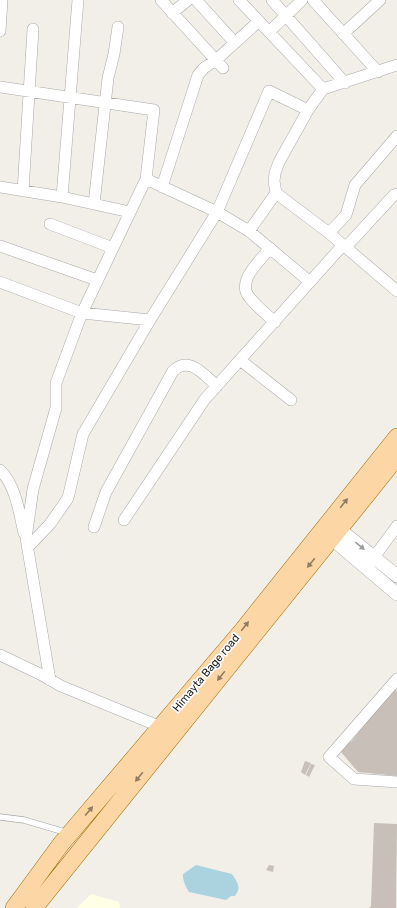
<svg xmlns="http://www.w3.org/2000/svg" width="397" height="908" viewBox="0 0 397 908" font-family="Rubik,sans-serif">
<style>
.education{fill:#ffffe5}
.water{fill:#aad3df}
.building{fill:#c7bfb8}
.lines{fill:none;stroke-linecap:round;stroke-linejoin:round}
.service-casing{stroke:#a9a9a9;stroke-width:7}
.minor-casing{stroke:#a9a9a9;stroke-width:12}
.tertiary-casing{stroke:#a9a9a9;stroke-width:14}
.primary-casing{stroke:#a06b00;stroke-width:18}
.service{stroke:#fff;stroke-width:5.5}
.minor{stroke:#fff;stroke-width:11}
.tertiary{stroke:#fff;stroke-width:13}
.primary{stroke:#fcd6a4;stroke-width:17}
.oneway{fill:#8f7c63}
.oneway2{fill:#9c9c9c}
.labels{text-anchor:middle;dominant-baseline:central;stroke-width:3.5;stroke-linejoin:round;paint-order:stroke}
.street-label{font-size:11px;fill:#222;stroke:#fff}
</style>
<rect width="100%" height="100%" fill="#f2efe9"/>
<path class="education" d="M91,894L119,902L120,908H77Z"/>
<path class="water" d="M196,865L232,874C237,882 242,887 235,896H231L226,900L189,892C186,888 182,878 183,874Z"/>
<path class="building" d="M395,689L397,692V776L358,772L341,752L349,740L351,742L380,704Z
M305,761L311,763L305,775L301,772Z
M311,764L315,765L309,777L306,775Z
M374,823L397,824L396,908H369L371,906Z
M269,865L274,866L273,872L266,870Z"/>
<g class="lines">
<defs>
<path id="service" d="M0,817L24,820L68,833"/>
<path id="minor" d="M161,0L223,68
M196,0L235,43
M239,0L323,89L397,65
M272,0L345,83
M313,0L378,72
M172,13L188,0
M0,31L2,0
M269,32L302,0
M343,34L380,0
M0,87L154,110L146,179L217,212L150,320L82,313L0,282
M323,89L308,110L269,91L217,212L249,231L276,193L329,233L397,291
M0,187L62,197L130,212
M162,187L198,75L204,68L216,60L259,21
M23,191L33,29
M276,193L274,181L275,173L279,162L308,110
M62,197L78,0
M94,204L108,78L114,54L118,27
M50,224L113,248
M249,231L310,282
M329,233L346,215L355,185L397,136
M0,246L97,280
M346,247L394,195L397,194
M270,248C260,261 235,282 250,298C257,307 266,314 275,322
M240,360L291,400
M0,470C16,486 19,512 24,533
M124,520L205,399L343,245
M94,527L106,492L173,371C189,355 204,375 217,386
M28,547L50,524L68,498L83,434L150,320
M369,564L397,526
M0,655L40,674L61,686L161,727
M397,679L329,757L354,779L397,782
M50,680L26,538L33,489L56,408V383L82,313L146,179"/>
<path id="tertiary" d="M333,524L397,576
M325,533L397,594"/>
<path id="primary" d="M14,908L61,844L242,631L397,437
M34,908L397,457"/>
</defs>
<use href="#service" class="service-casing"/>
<use href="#minor" class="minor-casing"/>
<use href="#tertiary" class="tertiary-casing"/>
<use href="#primary" class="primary-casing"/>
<use href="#service" class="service"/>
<use href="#minor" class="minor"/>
<use href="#tertiary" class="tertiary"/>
<use href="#primary" class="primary"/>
</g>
<defs><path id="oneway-solid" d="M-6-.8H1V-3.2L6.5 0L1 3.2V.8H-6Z"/></defs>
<g class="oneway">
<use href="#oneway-solid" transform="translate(344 503) rotate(-51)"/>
<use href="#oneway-solid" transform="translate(311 563) rotate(129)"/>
<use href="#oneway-solid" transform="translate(245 626) rotate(-51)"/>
<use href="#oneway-solid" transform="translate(221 676) rotate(129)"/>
<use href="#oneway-solid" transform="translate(139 777) rotate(129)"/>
<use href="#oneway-solid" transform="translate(89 811) rotate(-50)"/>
</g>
<use class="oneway2" href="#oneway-solid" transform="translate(360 546) rotate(39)"/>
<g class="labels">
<g class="street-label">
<text transform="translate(206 673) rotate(-50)">Himayta Bage road</text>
</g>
</g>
</svg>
